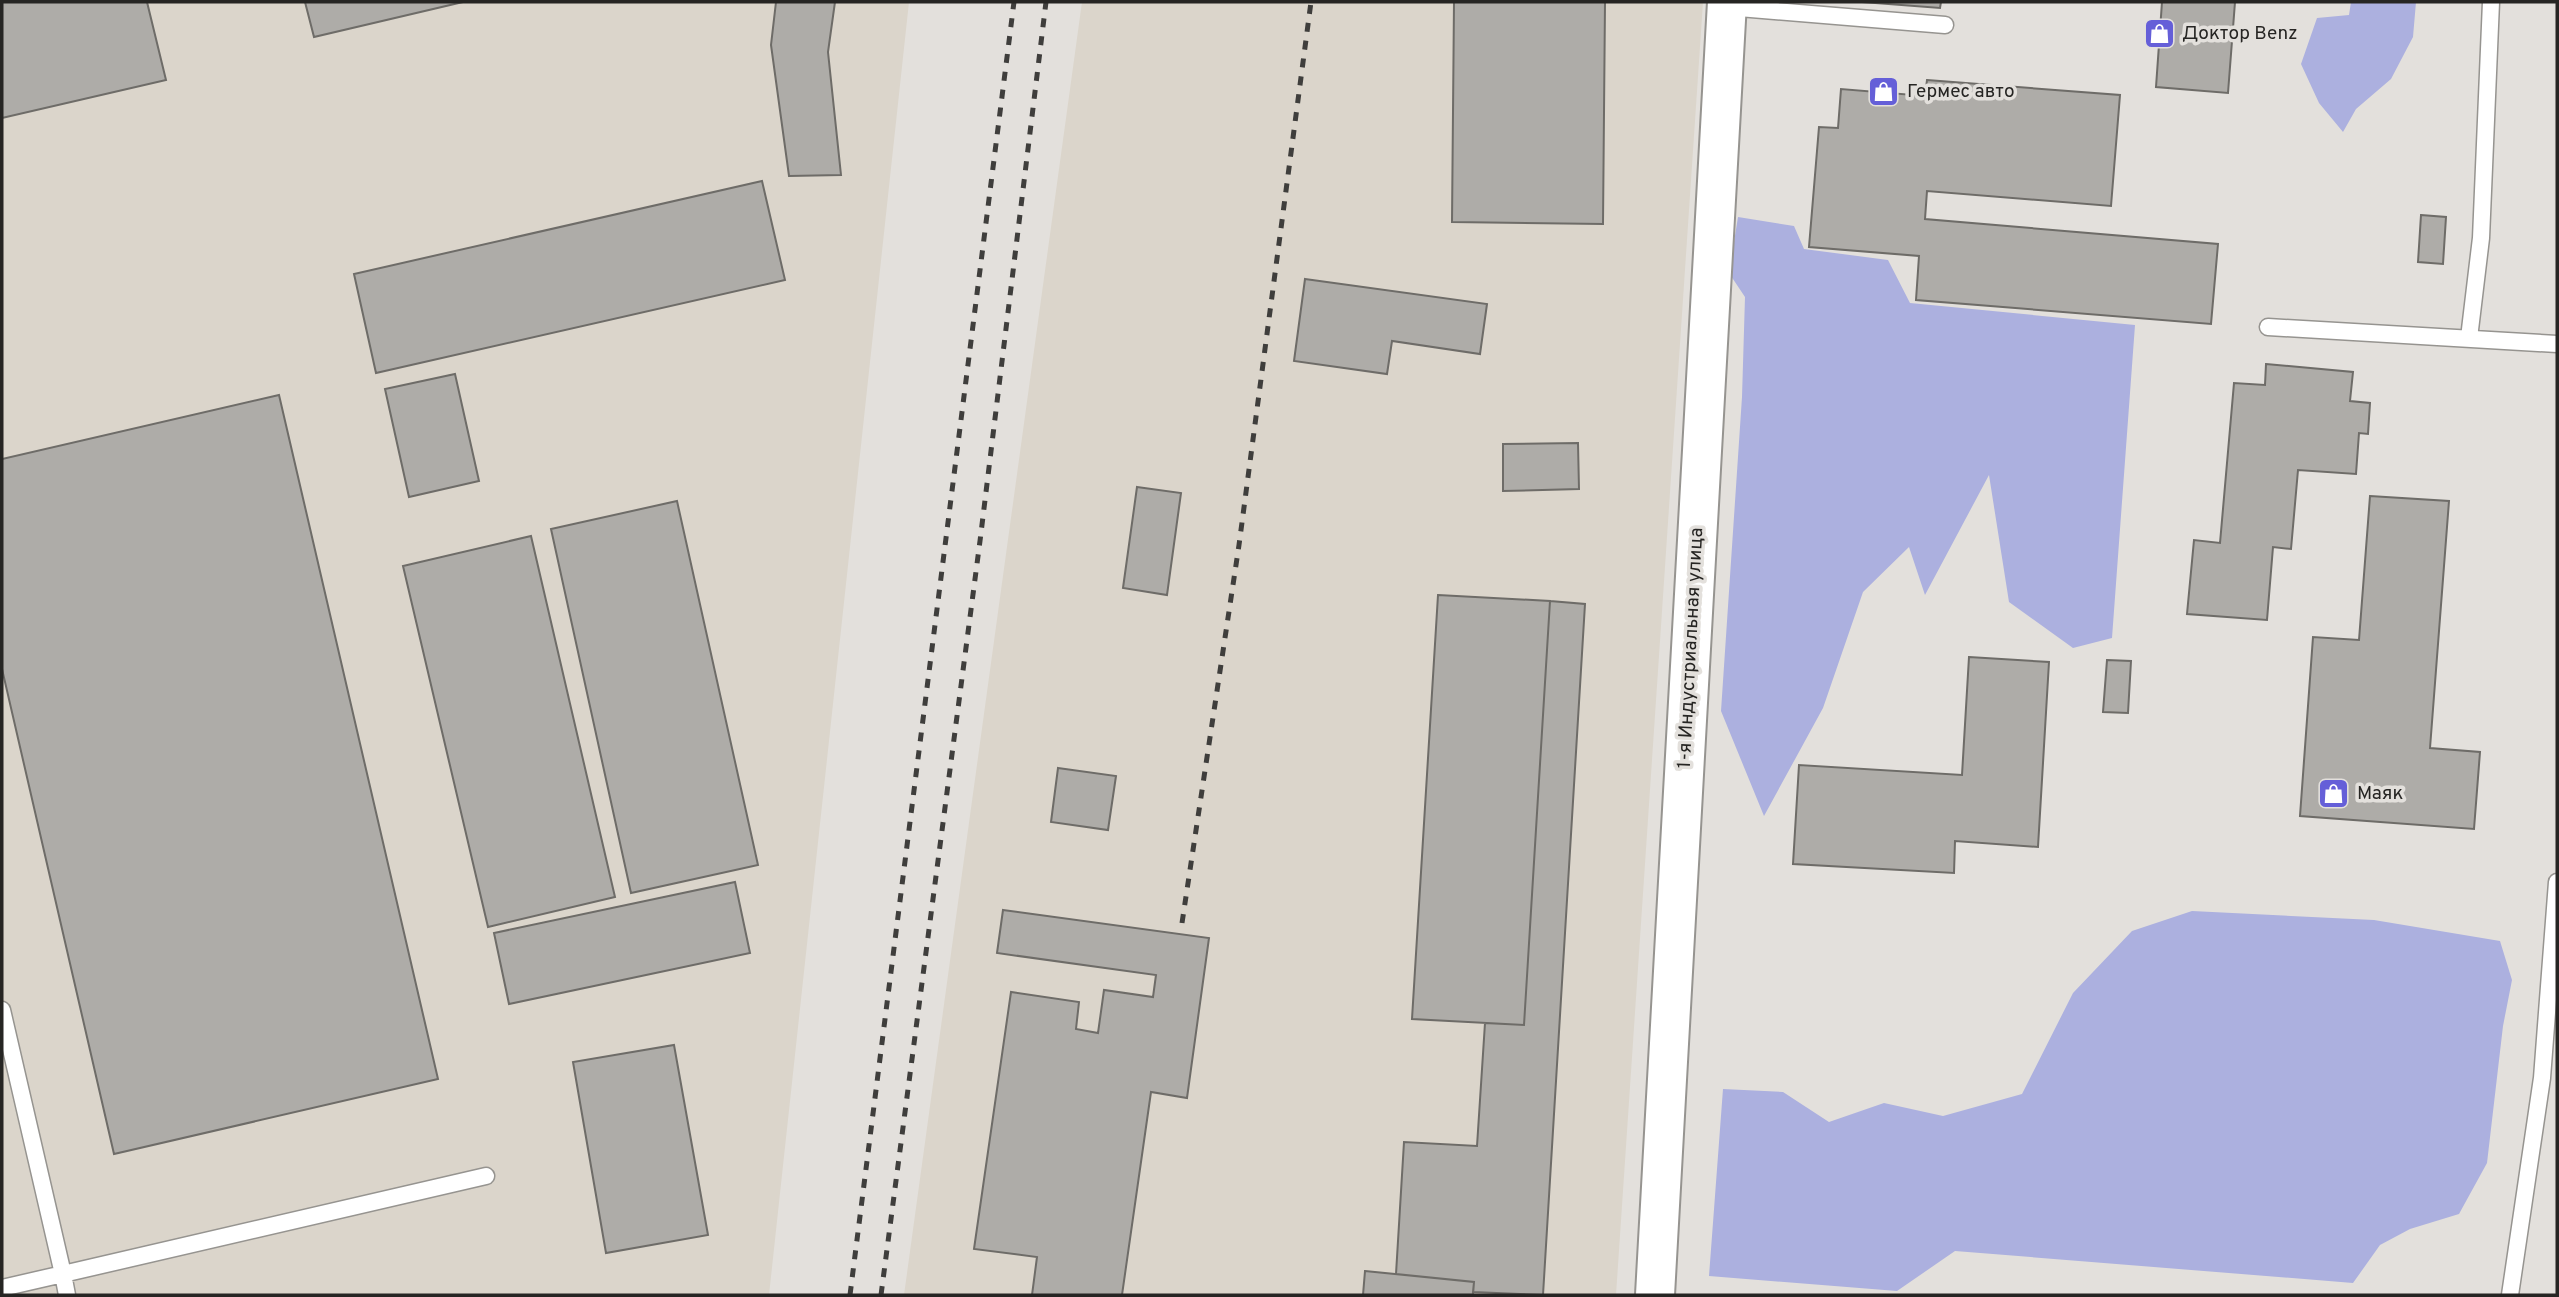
<svg xmlns="http://www.w3.org/2000/svg" width="2559" height="1297" viewBox="0 0 2559 1297" font-family="Overpass,sans-serif">
<style>
.built{fill:#dbd5cb}
.green{fill:#acb0df}
.building{fill:#aeaca8;stroke:#6e6c68;stroke-width:2}
.lines{fill:none;stroke-linecap:round;stroke-linejoin:round}
.service-casing{stroke:#969490;stroke-width:19}
.secondary-casing{stroke:#969490;stroke-width:42}
.service{stroke:#fff;stroke-width:16}
.secondary{stroke:#fff;stroke-width:38}
.rail{stroke:#3f3e3c;stroke-width:5;stroke-dasharray:9 9;stroke-linecap:butt}
.labels{text-anchor:middle;dominant-baseline:central;stroke-width:7;stroke-linejoin:round;paint-order:stroke}
.poi-label{font-size:19px;fill:#262523;stroke:#e3e0dc;text-anchor:start}
.street-label{font-size:19px;fill:#262523;stroke:#e3e0dc}
</style>
<rect width="100%" height="100%" fill="#e3e0dc"/>
<path class="built" d="M2,2H909L769,1295H2Z
M1082,2H1703L1616,1295H904Z"/>
<path class="green" d="M2351,2H2416L2413,37L2391,79L2356,109L2343,132L2319,103L2301,64L2317,18L2349,15Z
M1738,217L1794,226L1804,249L1888,260L1910,303L2135,325L2112,638L2073,648L2009,602L1989,475L1925,595L1909,547L1863,592L1823,708L1764,816L1721,711L1742,397L1745,297L1729,273Z
M2192,911L2374,920L2500,941L2512,980L2503,1026L2487,1163L2459,1214L2410,1229L2380,1245L2353,1283L1955,1251L1897,1291L1709,1276L1723,1089L1783,1092L1829,1122L1884,1103L1943,1116L2022,1094L2073,993L2132,931Z"/>
<path class="building" d="M2,2H147L166,80L2,118Z
M305,2H463L314,37Z
M776,2H835L828,52L841,175L789,176L771,45Z
M1454,2H1605L1603,224L1452,222Z
M1862,2H1941L1940,8Z
M2162,2H2235L2228,93L2156,87Z
M1927,80L2120,95L2111,206L1927,191L1925,219L2218,244L2211,324L1916,300L1919,256L1809,247L1819,127L1838,128L1841,89L1925,96Z
M762,181L785,280L376,373L354,274Z
M2421,215L2446,217L2443,264L2418,262Z
M1305,279L1487,304L1480,354L1392,341L1387,374L1294,361Z
M2266,364L2353,372L2350,401L2370,403L2368,434L2359,433L2356,474L2298,470L2291,549L2273,547L2267,620L2187,614L2194,540L2220,543L2234,383L2265,385Z
M455,374L479,481L409,497L385,389Z
M279,395L438,1079L114,1154L2,669V459Z
M1578,443L1579,489L1503,491V444Z
M1137,487L1181,493L1167,595L1123,588Z
M2370,496L2449,501L2430,748L2480,752L2474,829L2300,816L2313,637L2359,640Z
M677,501L758,865L631,893L551,529Z
M531,536L615,897L488,927L403,566Z
M1438,595L1550,601L1524,1025L1412,1019Z
M1550,601L1585,604L1543,1295L1473,1292L1474,1282L1396,1274L1404,1142L1477,1146L1485,1023L1524,1025Z
M1969,657L2049,662L2038,847L1955,841L1954,873L1793,864L1799,765L1962,775Z
M2107,660L2131,661L2128,713L2103,712Z
M1058,768L1116,776L1108,830L1051,822Z
M735,882L750,953L509,1004L494,933Z
M1003,910L1209,938L1187,1098L1151,1092L1122,1295H1032L1037,1257L974,1249L1011,992L1079,1002L1076,1029L1098,1033L1104,990L1153,997L1156,975L997,953Z
M674,1045L708,1235L606,1253L573,1062Z
M1365,1271L1474,1282L1473,1295H1363Z"/>
<g class="lines">
<defs>
<path id="service" d="M1727,7L1945,25
M2268,327L2557,344
M2469,338L2481,238L2491,2
M2,1010L63,1274L2,1288
M67,1295L63,1274L486,1176
M2510,1295L2542,1078L2557,882"/>
<path id="secondary" d="M1655,1295L1727,2"/>
</defs>
<use href="#service" class="service-casing"/>
<use href="#secondary" class="secondary-casing"/>
<use href="#service" class="service"/>
<use href="#secondary" class="secondary"/>
<path class="rail" d="M1182,923L1239,545L1311,2
M850,1295L1014,2
M881,1295L980,541L1046,2"/>
</g>
<defs>
<symbol id="shop-square" viewBox="-11 -11 22 22"><rect x="-9" y="-9" width="18" height="18" rx="4" fill="#655fd8" stroke="#e3e0dc"/><path d="M-5-2.5h2.3a2.7 3.5 0 0 1 5.4 0H5L5.5 6h-11ZM-1.5-2.5h3a1.5 2.3 0 0 0-3 0Z" fill="#fff"/></symbol>
</defs>
<g fill-rule="evenodd">
<use href="#shop-square" x="2142" y="16" width="35" height="35"/>
<use href="#shop-square" x="1866" y="74" width="35" height="35"/>
<use href="#shop-square" x="2316" y="776" width="35" height="35"/>
</g>
<g class="labels">
<g class="poi-label">
<text x="2182" y="34">Доктор Benz</text>
<text x="1907" y="92">Гермес авто</text>
<text x="2357" y="794">Маяк</text>
</g>
<g class="street-label">
<text transform="translate(1691 648) rotate(-87)">1-я Индустриальная улица</text>
</g>
</g>
<rect width="2559" height="1297" fill="none" stroke="#262523" stroke-width="7"/>
</svg>
